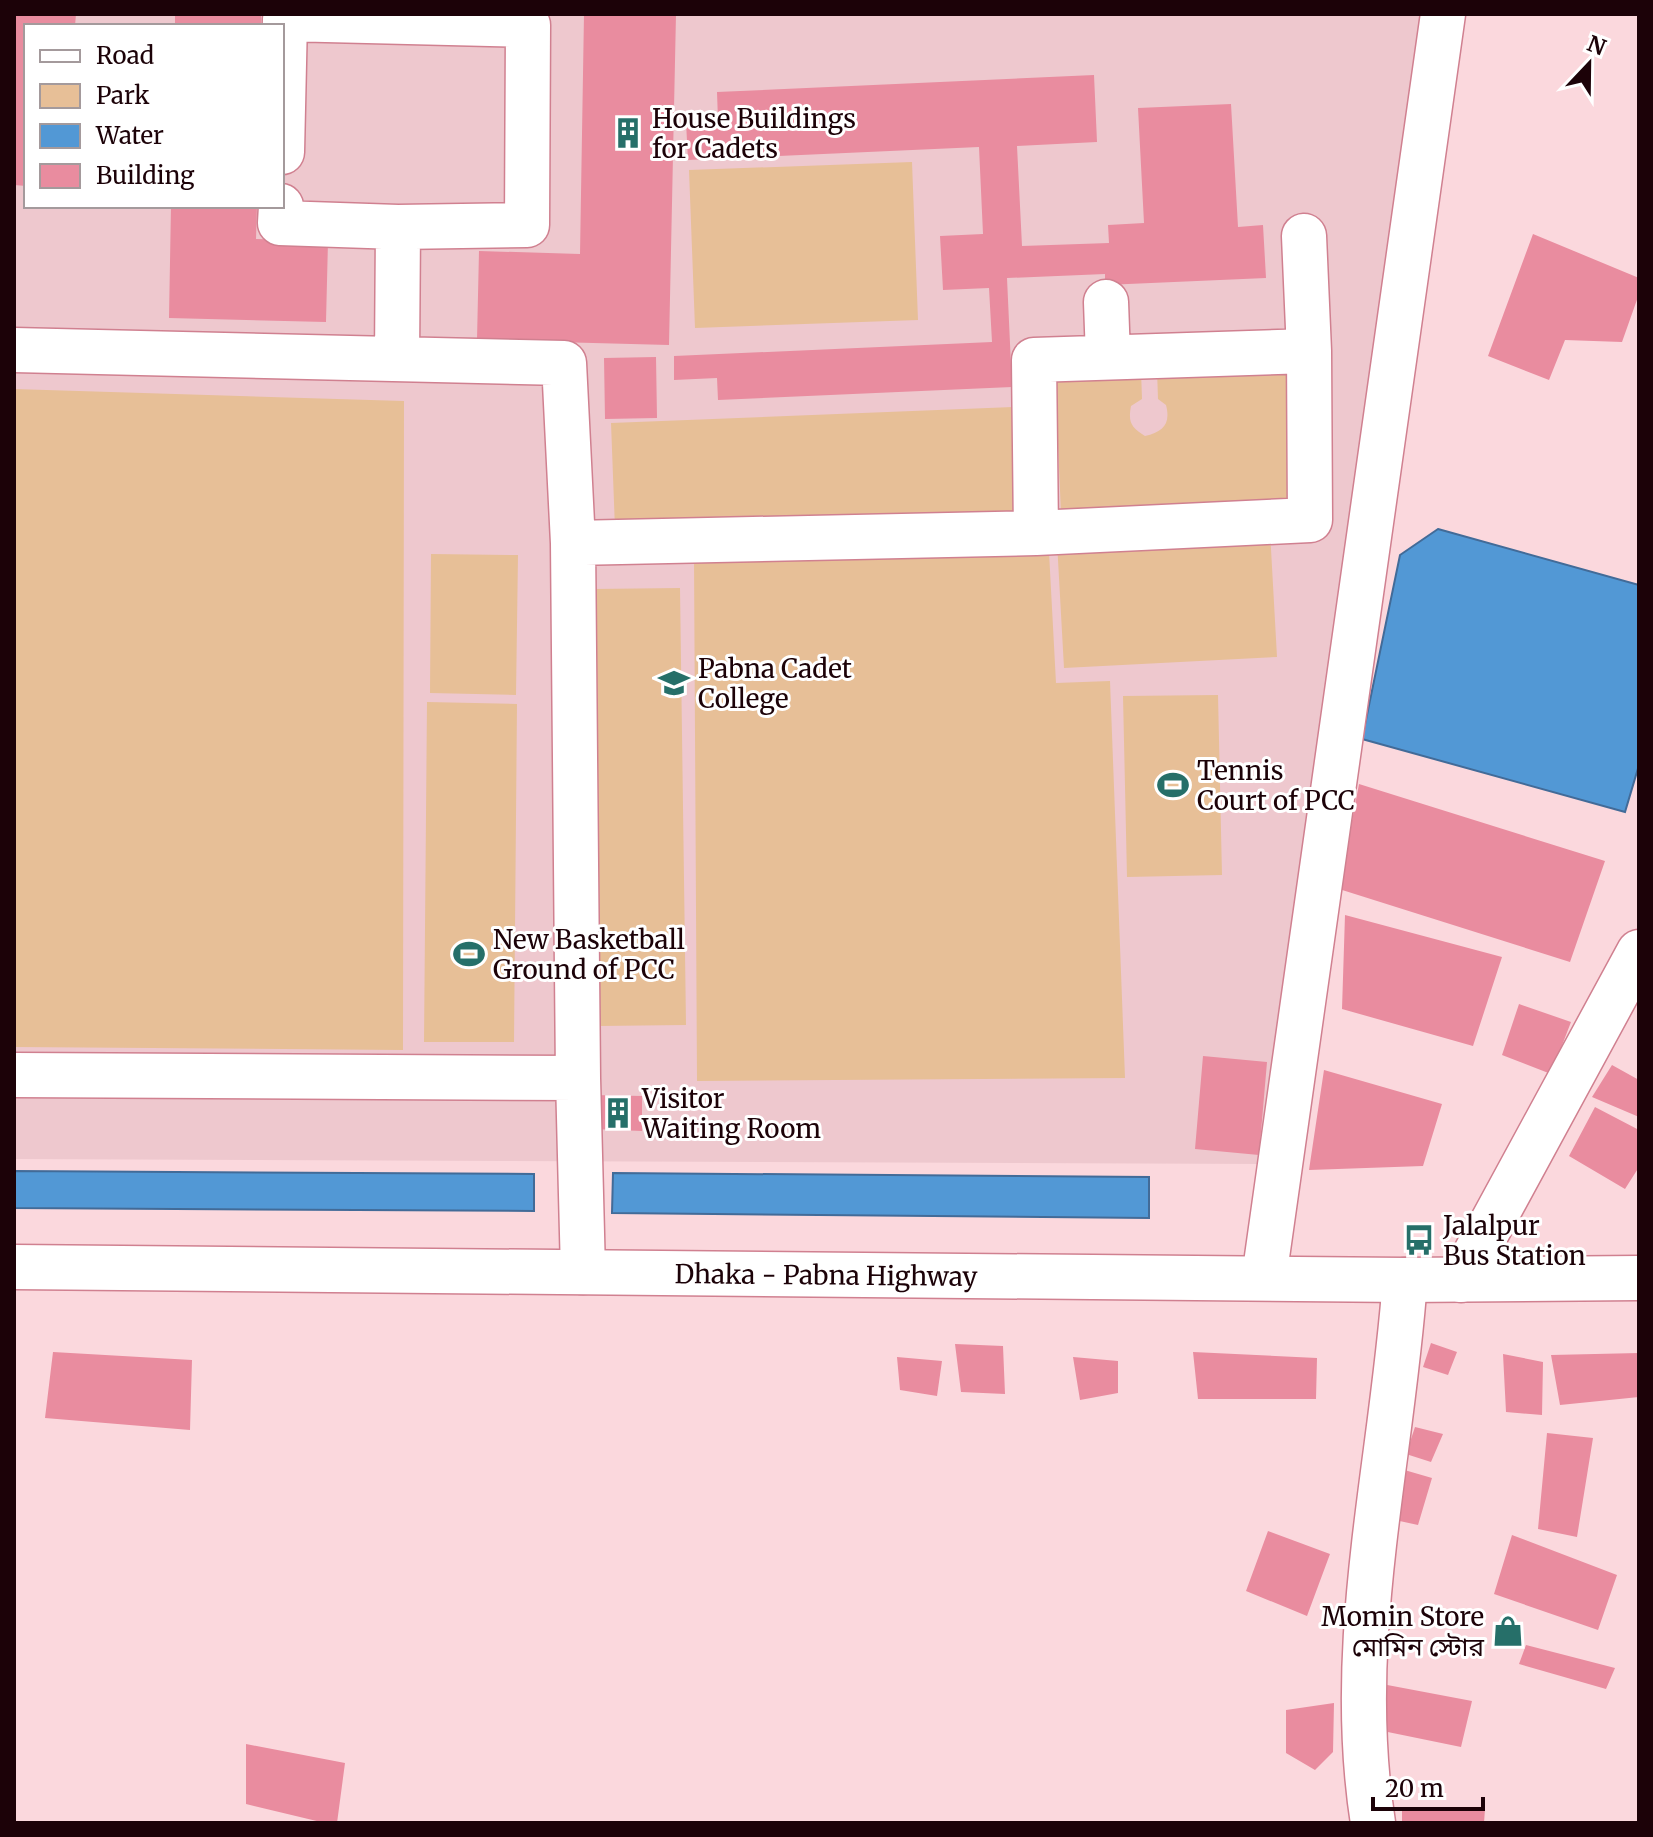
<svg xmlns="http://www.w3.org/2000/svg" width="1653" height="1837" viewBox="0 0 1653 1837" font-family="Merriweather,'Noto Sans Bengali',serif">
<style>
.built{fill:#eec8ce;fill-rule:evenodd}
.green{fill:#e7bf97}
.water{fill:#5298d5;stroke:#426b98;stroke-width:2}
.building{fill:#e98c9f}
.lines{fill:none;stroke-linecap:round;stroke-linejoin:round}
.minor-casing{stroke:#d08090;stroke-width:47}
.highway-casing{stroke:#d08090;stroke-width:47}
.minor{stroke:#fff;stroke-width:44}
.highway{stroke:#fff;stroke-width:44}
.labels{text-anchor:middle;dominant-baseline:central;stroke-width:6;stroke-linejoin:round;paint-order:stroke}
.poi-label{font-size:26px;fill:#1c0208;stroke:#fff;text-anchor:start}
.street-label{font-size:26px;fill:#1c0208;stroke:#fff}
</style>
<rect width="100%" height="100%" fill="#fbd8dd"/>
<path class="built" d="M14,14H1429L1265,1164L14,1159ZM26,26H282V206H26Z"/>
<path class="green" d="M912,162L918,320L695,328L689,170Z
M1287,365L1293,503L1061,513L1055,374L1141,370L1142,399L1131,406C1128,423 1131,427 1145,436C1163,432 1171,424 1166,405L1158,399L1157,370Z
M14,389L404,401L403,1050L14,1047Z
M1013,407L1018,513L615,529L611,423Z
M1270,531L1277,657L1064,668L1057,542Z
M1049,552L1056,683L1110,681L1125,1078L697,1081L694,559Z
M431,554L518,555L516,695L430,693Z
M680,588L686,1025L599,1026L593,589Z
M1218,695L1222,875L1127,877L1123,696Z
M427,702L517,704L514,1042H424Z"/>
<path class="water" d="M1438,529L1639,585V765L1625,812L1362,739L1400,555Z
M14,1171L534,1174V1211L14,1208Z
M613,1173L1149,1177V1218L612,1213Z"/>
<path class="building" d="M14,14H76L75,26H26V186L14,185Z
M175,14H261V26H175Z
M584,14H676L669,345L477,340L479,251L580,254Z
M1094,75L1097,142L1017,146L1022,246L1109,243L1108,225L1144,223L1138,108L1231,104L1238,227L1263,225L1266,278L1105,285V274L1007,278L1012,387L718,400L717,378L674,380V356L992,342L989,288L943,290L940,236L983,234L979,147L688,160L686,122L718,120L717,92Z
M171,206H257L256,239L328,241L326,322L169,318Z
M1533,234L1639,278V294L1622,342L1565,340L1549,380L1488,356Z
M656,357L657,418L605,419L604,358Z
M1359,784L1605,861L1570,962L1339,889Z
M1345,915L1502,957L1473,1046L1342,1009Z
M1519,1004L1571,1022L1551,1074L1502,1055Z
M1203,1056L1267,1062L1259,1155L1195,1149Z
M1612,1065L1639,1080V1117L1592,1097Z
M1324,1070L1442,1104L1423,1166L1309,1170Z
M593,1095L642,1096V1131L593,1129Z
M1595,1107L1639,1130V1167L1625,1189L1569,1156Z
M1431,1343L1457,1352L1448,1375L1423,1367Z
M955,1344L1003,1346L1005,1394L961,1392Z
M53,1352L192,1360L190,1430L45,1418Z
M1193,1352L1317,1358L1316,1399H1198Z
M1639,1353V1397L1560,1405L1551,1355Z
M1503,1354L1543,1362L1542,1415L1506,1412Z
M897,1357L942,1361L937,1396L900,1390Z
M1073,1357L1118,1361V1393L1080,1400Z
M1415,1427L1443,1434L1431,1462L1406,1454Z
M1547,1433L1593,1438L1577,1537L1538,1529Z
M1401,1469L1432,1478L1418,1525L1395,1520Z
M1268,1531L1330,1554L1307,1616L1246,1591Z
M1512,1535L1617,1575L1598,1630L1494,1594Z
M1526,1645L1615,1668L1606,1689L1519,1664Z
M1382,1684L1472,1701L1461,1747L1378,1730Z
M1334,1703L1333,1752L1315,1770L1286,1753V1710Z
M246,1744L345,1763L337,1823H325L246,1804Z
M1402,1808L1485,1809L1484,1823H1402Z"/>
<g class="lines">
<defs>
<path id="minor" d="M281,206L280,223L398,227L527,225L528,25L285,19L282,152
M1106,302L1108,357
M14,350L564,363L573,543L578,1078L583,1272
M397,359L398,227
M1036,533L1034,360L1309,351
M573,543L1036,533L1310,520L1309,351L1304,236
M14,1075L578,1078
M1264,1278L1443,14
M1461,1280L1639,952
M1373,1823C1344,1640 1392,1462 1405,1280"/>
<g id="highway">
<path id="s1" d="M14,1267L1405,1280L1639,1278"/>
</g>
</defs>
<use href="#minor" class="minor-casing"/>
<use href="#highway" class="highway-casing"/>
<use href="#minor" class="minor"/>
<use href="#highway" class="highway"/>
</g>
<defs>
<symbol id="building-bare" viewBox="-9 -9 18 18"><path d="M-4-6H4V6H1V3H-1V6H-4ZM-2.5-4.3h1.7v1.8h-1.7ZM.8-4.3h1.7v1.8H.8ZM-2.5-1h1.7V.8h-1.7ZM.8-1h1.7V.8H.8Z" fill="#266f69" stroke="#fff" stroke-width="2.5" paint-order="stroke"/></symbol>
<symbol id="university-bare" viewBox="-9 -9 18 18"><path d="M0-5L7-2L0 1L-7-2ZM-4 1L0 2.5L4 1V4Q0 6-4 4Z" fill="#266f69" stroke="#fff" stroke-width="2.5" paint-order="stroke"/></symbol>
<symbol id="stadium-bare" viewBox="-9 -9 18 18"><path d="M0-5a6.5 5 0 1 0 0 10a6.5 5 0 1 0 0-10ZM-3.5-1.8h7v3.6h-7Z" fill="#266f69" stroke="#fff" stroke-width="2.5" paint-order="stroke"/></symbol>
<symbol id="bus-bare" viewBox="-9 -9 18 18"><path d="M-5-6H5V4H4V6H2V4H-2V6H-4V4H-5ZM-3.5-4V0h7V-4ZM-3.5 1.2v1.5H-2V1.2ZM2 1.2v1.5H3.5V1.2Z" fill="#266f69" stroke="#fff" stroke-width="2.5" paint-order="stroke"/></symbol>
<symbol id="shop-bare" viewBox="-9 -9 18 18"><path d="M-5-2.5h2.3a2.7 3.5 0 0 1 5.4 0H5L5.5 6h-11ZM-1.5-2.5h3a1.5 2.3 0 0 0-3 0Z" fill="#266f69" stroke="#fff" stroke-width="2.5" paint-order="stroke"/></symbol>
</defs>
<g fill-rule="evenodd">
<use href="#building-bare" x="606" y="111" width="44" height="44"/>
<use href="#university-bare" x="652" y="661" width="44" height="44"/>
<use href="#stadium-bare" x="1151" y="763" width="44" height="44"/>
<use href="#stadium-bare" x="447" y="932" width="44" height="44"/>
<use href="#building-bare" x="596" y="1091" width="44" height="44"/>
<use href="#bus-bare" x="1397" y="1218" width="44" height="44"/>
<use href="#shop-bare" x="1486" y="1609" width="44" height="44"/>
</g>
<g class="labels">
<g class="poi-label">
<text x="652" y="118">House Buildings<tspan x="652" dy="30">for Cadets</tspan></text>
<text x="698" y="668">Pabna Cadet<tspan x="698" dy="30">College</tspan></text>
<text x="1197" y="770">Tennis<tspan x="1197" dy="30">Court of PCC</tspan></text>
<text x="493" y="939">New Basketball<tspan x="493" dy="30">Ground of PCC</tspan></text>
<text x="642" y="1098">Visitor<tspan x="642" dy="30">Waiting Room</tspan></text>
<text x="1443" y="1225">Jalalpur<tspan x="1443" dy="30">Bus Station</tspan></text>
<text x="1484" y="1616" text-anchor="end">Momin Store<tspan x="1484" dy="30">মোমিন স্টোর</tspan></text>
</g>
<g class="street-label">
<text stroke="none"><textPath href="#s1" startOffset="812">Dhaka - Pabna Highway</textPath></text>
</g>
</g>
<rect width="1653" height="1837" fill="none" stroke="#1c0208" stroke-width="32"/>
<rect x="24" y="24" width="260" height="184" fill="#ffffff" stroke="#a49a9c" stroke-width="2"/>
<rect x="40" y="50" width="40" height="12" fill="#ffffff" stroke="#a49a9c" stroke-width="2"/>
<text x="96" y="64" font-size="24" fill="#1c0208">Road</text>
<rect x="40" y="84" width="40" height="24" fill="#e7bf97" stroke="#a49a9c" stroke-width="2"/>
<text x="96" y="104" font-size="24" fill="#1c0208">Park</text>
<rect x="40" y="124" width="40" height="24" fill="#5298d5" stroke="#a49a9c" stroke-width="2"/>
<text x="96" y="144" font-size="24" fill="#1c0208">Water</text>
<rect x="40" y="164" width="40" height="24" fill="#e98c9f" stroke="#a49a9c" stroke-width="2"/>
<text x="96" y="184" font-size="24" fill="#1c0208">Building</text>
<g transform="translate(1589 64) rotate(22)" stroke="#ffffff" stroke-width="6" paint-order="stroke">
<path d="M0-6L14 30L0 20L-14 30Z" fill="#1c0208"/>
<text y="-12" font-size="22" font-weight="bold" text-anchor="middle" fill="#1c0208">N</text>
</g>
<path d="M1373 1797v12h110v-12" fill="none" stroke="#1c0208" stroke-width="4"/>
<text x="1385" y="1797" font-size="24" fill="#1c0208" stroke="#ffffff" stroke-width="6" paint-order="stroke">20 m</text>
</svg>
